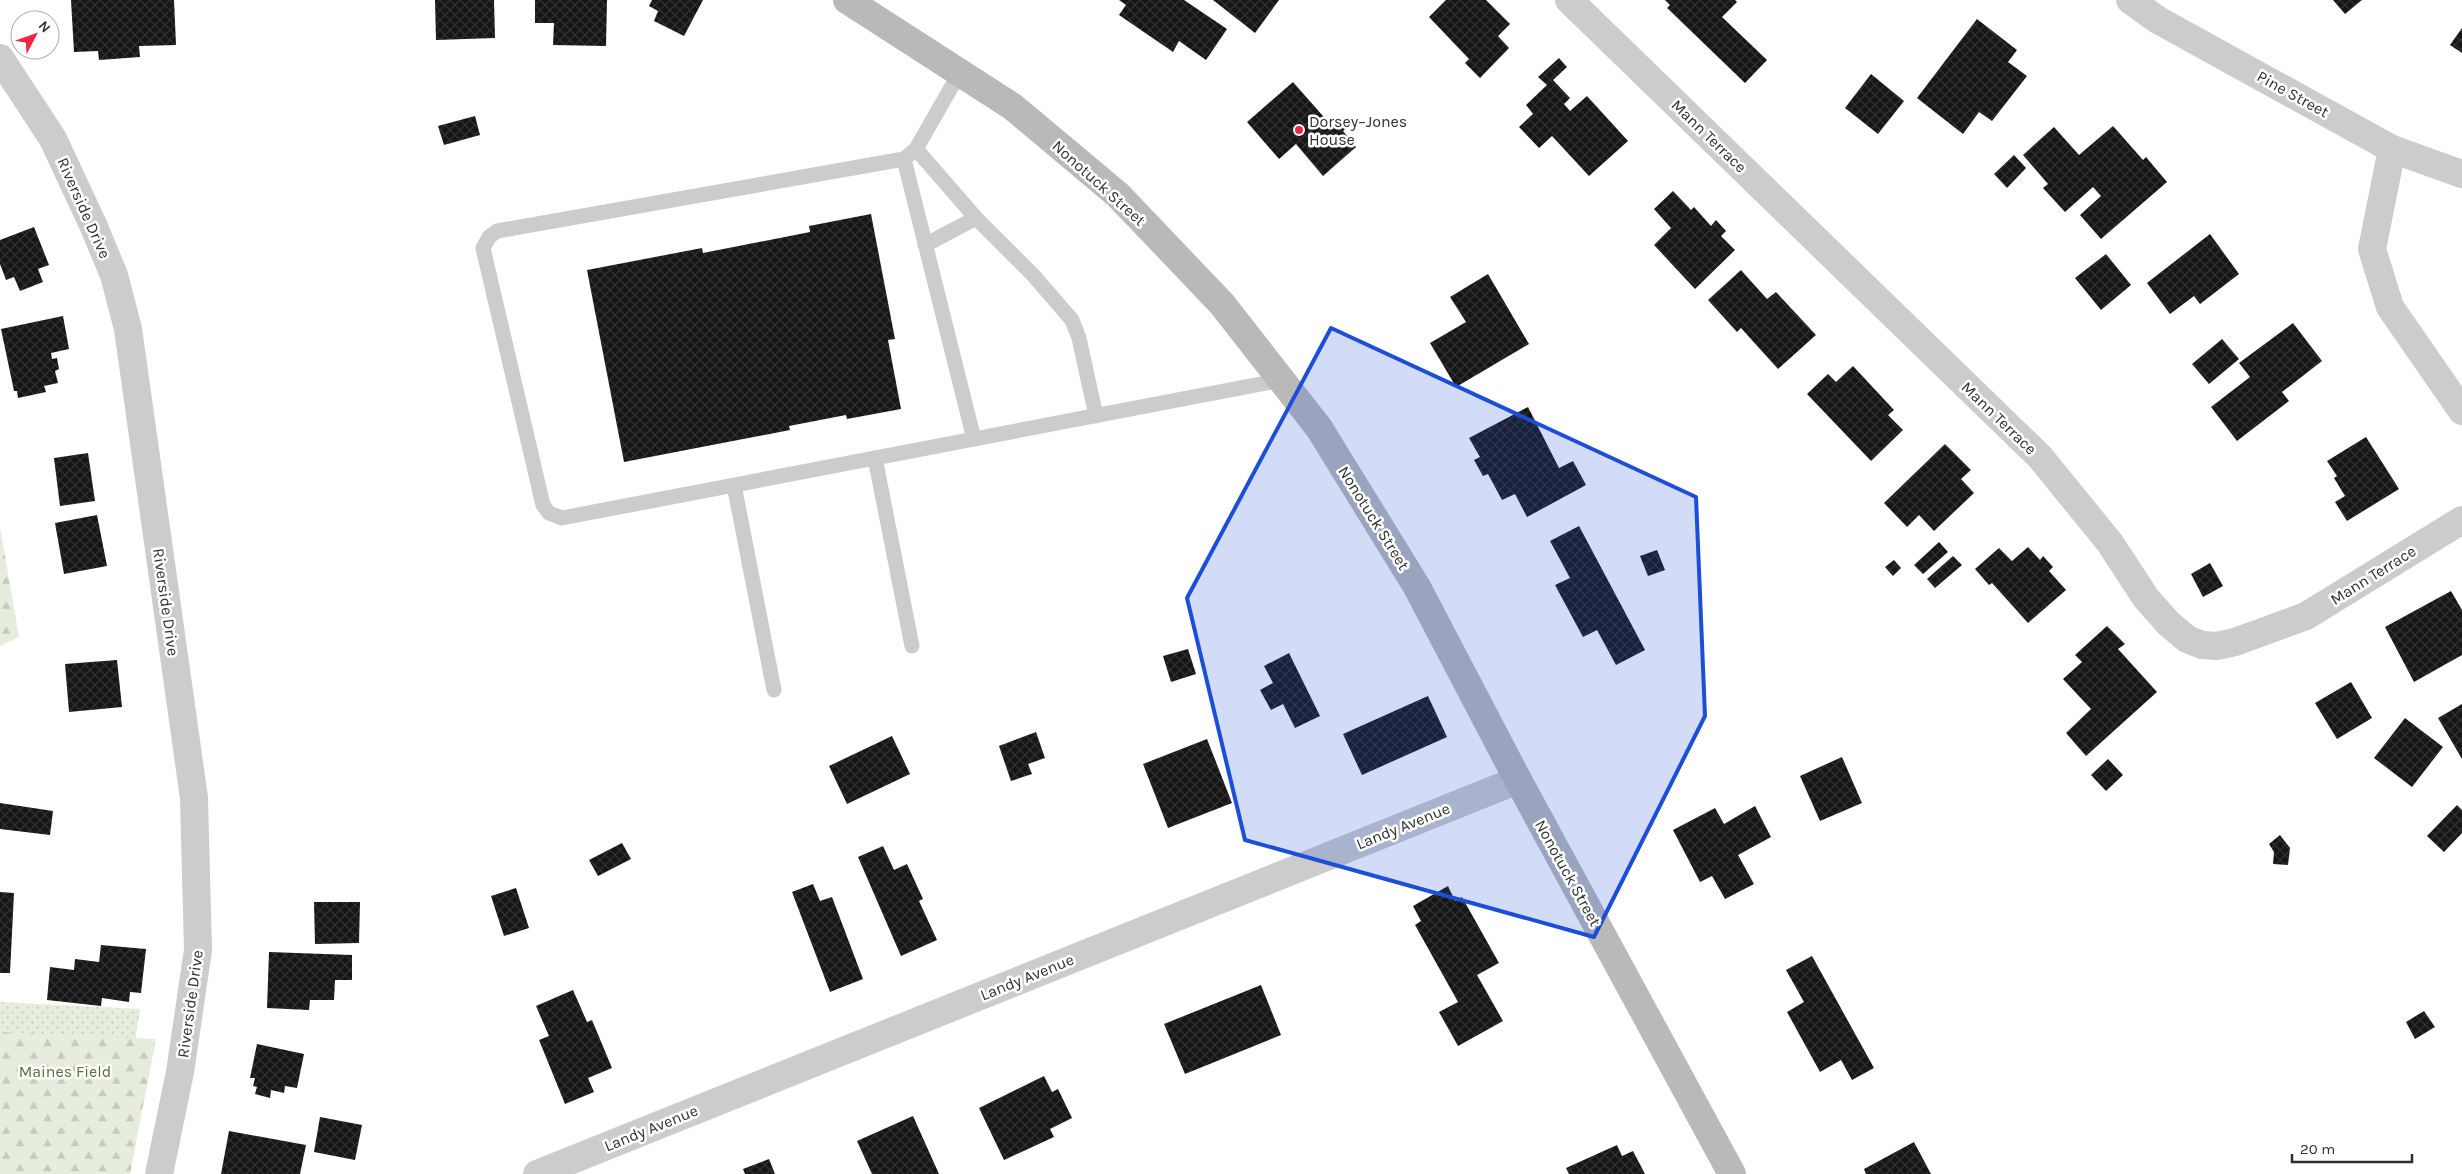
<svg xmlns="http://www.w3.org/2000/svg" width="2462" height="1174" viewBox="0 0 2462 1174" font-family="Karla,sans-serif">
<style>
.grass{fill:url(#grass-dots)}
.forest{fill:url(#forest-firs)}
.building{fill:url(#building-cross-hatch)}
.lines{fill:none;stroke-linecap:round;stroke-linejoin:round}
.service{stroke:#ccc;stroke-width:15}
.minor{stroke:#ccc;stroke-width:28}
.tertiary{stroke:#ccc;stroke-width:28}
.secondary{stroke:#b9b9b9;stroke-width:28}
.marked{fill:#1d4ed8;fill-opacity:0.2;stroke:#1d4ed8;stroke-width:4;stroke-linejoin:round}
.poi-dot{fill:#f2263d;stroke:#fff;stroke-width:2}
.labels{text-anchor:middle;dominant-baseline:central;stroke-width:5;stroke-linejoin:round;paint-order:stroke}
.street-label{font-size:16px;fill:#2f2f2f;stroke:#fff}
.poi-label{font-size:16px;fill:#2f2f2f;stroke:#fff;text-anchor:start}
.park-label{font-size:16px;fill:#546f39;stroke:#fff}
</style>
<defs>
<pattern id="grass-dots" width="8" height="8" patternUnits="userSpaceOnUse" patternTransform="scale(1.25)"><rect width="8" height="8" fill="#e6eddc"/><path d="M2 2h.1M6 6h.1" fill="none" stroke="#c6ccbd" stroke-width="1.8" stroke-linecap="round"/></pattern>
<pattern id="forest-firs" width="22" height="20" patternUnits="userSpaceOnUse" patternTransform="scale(1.25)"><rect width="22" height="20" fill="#e6eddc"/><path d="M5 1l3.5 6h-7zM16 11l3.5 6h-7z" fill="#c6ccbd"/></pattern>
<pattern id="building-cross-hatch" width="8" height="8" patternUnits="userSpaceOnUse" patternTransform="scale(1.25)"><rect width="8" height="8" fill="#161616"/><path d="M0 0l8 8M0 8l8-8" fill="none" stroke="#303030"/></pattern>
</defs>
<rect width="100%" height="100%" fill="#fff"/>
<path class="grass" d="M0,1002L140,1009L115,1174H0Z"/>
<path class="forest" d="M0,527L19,637L0,646Z
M0,1032L156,1039L130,1174H0Z"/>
<path class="building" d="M71,0H174L176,45L139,46L140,57L99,60L98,51L74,52Z
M435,0H494L495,38L436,40Z
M535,0H607L606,46L553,45L554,23H535Z
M652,0H703L684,36L654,21L658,11L649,6Z
M1119,0H1184L1227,29L1206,60L1179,41L1173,52L1119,15L1126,5Z
M1213,0H1279L1255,33Z
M1446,0H1486L1510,24L1498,36L1509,48L1480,78L1465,63L1469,59L1429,17Z
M1665,0H1735L1737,2L1722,17L1767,60L1745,83L1667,8L1670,5Z
M2333,0H2362L2345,14Z
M1977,19L2017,50L2008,62L2027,76L1992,121L1979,112L1963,134L1917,98Z
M2462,28V53L2450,45Z
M1559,58L1567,67L1553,80L1570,98L1564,104L1570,111L1587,96L1628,141L1589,176L1552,136L1539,148L1519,127L1533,114L1526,105L1547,85L1538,77Z
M1871,74L1904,101L1878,134L1845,108Z
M1293,82L1330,124L1338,117L1346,128L1343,131L1356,147L1323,176L1296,144L1279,159L1247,122Z
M475,116L480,135L444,145L438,126Z
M2113,126L2143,160L2146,157L2167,182L2101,239L2080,215L2101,196L2093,187L2065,212L2043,188L2048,184L2023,155L2054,127L2079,155Z
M2014,155L2026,168L2007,188L1994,174Z
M1673,191L1691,210L1694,207L1711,226L1716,220L1726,231L1721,236L1735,250L1695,289L1654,245L1671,228L1654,209Z
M871,214L895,339L888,340L901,409L847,419L846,415L789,426L790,430L624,462L587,270L702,248L703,253L810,232L809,226Z
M34,227L49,265L38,269L43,282L20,291L14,277L6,280L0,264V240Z
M2210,234L2239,274L2200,304L2194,296L2170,314L2147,283Z
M2106,254L2131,285L2101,310L2075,278Z
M1741,270L1767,299L1776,292L1816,335L1778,369L1741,328L1737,332L1708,300Z
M1488,274L1529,344L1456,387L1430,343L1466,322L1450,297Z
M63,316L69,349L51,353L52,359L57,358L59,369L55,371L58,383L44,386L46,392L18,398L17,391H14L1,329Z
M2293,323L2322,361L2282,392L2289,401L2237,441L2211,407L2250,377L2239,363Z
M2222,339L2239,359L2209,384L2192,364Z
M1853,366L1894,410L1888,415L1903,430L1871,461L1807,394L1828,374L1836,382Z
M1528,407L1559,468L1573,461L1586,485L1527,517L1515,494L1502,500L1488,474L1483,476L1474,460L1480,457L1469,438Z
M2366,437L2399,489L2347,521L2335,502L2345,496L2334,478L2337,476L2327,461Z
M1945,444L1971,470L1961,479L1974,493L1934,531L1919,515L1907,527L1884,503Z
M88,453L95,501L60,506L54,458Z
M97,515L107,566L64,574L55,523Z
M1579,526L1645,650L1616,665L1597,630L1583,637L1555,585L1570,578L1550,541Z
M1939,542L1948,552L1923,574L1914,565Z
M2028,547L2040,560L2043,556L2053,567L2049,571L2066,590L2028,623L1992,583L1989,585L1975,569L1999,548L2012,561Z
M1657,550L1665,570L1648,576L1640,556Z
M1953,556L1962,565L1935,588L1927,579Z
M1894,560L1901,568L1893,576L1885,567Z
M2210,563L2223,586L2203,597L2191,574Z
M2451,591L2462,610V655L2414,682L2385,627Z
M2107,626L2125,644L2118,649L2157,692L2086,756L2066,733L2091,709L2063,679L2082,662L2075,655Z
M1188,649L1196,674L1171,682L1163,656Z
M1289,653L1320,716L1295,728L1283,704L1271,710L1260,690L1273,683L1264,666Z
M117,660L122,707L69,712L65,664Z
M2351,682L2372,718L2337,739L2315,703Z
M1428,696L1447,737L1362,775L1343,734Z
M2462,704V759L2438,718Z
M2405,718L2443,747L2412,787L2374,758Z
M1036,732L1045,758L1028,764L1032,774L1011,781L999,746Z
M892,736L910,774L847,804L829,766Z
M1207,739L1232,803L1168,828L1143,764Z
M1842,757L1862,803L1820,821L1800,776Z
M2108,759L2123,775L2106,791L2091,775Z
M0,803L53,811L50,835L0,829Z
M2457,805L2462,810V833L2444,852L2427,836Z
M1755,806L1771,837L1738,855L1754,884L1725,899L1712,876L1700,882L1673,830L1715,808L1724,824Z
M2280,835L2290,848L2288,865L2273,864L2274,852L2269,844Z
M622,843L631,859L598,876L589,860Z
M883,846L894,870L907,864L923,899L919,901L937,940L901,956L858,857Z
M813,884L820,901L832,897L863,979L830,992L792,892Z
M1448,886L1455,901L1462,897L1499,963L1477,975L1503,1021L1458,1046L1439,1012L1458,1002L1415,925L1421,921L1413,906Z
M516,888L529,928L504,936L491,896Z
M0,892L14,893L10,973H0Z
M314,902H360L359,943L315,944Z
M101,945L146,949L141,993L130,992L129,1002L102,998L101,1006L47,1000L50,967L74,970L75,959L99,962Z
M269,952L352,955V980H335L334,1000H310L309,1010L267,1008Z
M1812,956L1874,1068L1852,1080L1841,1060L1820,1072L1787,1012L1804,1002L1786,970Z
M1261,985L1281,1035L1185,1074L1164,1024Z
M573,990L587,1022L592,1020L612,1068L588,1078L594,1092L565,1104L539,1040L549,1036L536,1006Z
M2424,1011L2435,1027L2415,1039L2406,1022Z
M257,1044L304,1054L297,1088L285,1086L284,1093L271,1090L270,1098L255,1094L257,1087L253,1086L255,1078H250Z
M1044,1076L1052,1092L1058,1089L1072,1118L1050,1129L1054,1137L1004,1160L979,1108Z
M913,1116L939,1174H872L857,1141Z
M320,1117L362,1125L355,1160L314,1152Z
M229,1131L306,1145L300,1174H221Z
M1914,1142L1931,1174H1866L1864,1169Z
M1617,1145L1622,1156L1633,1151L1645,1174H1569L1566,1168Z
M769,1159L775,1174H745L743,1169Z"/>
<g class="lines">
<path class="service" d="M960,72L916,149L904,159L497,231L489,237L483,248L543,505L549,513L562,518L1282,380
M916,149L976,218L1034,276L1072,320L1079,338L1096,416
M904,159L974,439
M925,245L976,218
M875,458L912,646
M734,485L774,690"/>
<path class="minor" d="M1569,0L2040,457L2110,543L2146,598L2168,623L2187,639L2202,645L2217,646L2235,642L2306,616L2462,520
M2392,149L2372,249L2390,307L2462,411
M537,1174L1518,780"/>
<path class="tertiary" d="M2130,0L2158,20L2392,149L2462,174
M0,58L53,139L94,227L114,275L128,329L194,798L198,950L180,1072L159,1174"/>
<path class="secondary" d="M847,0L1013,107L1118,195L1222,304L1319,428L1417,587L1518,780L1732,1174"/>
</g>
<path class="marked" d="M1331,328L1696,497L1705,716L1594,937L1245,840L1187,598Z"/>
<circle class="poi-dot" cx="1299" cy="130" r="5"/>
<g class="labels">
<g class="street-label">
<text transform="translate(2293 94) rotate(29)">Pine Street</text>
<text transform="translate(1709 136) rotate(44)">Mann Terrace</text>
<text transform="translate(1099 183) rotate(42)">Nonotuck Street</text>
<text transform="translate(84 208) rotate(66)">Riverside Drive</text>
<text transform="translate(1999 418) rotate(44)">Mann Terrace</text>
<text transform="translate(1374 518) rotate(58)">Nonotuck Street</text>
<text transform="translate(2373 575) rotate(-32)">Mann Terrace</text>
<text transform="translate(166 602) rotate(82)">Riverside Drive</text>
<text transform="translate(1403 826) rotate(-22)">Landy Avenue</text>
<text transform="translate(1568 873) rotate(61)">Nonotuck Street</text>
<text transform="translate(1027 977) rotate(-22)">Landy Avenue</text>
<text transform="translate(190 1004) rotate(-82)">Riverside Drive</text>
<text transform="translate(651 1128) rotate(-22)">Landy Avenue</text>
</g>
<g class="poi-label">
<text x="1309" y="121">Dorsey–Jones<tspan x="1309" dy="18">House</tspan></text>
</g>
<g class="park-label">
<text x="65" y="1071">Maines Field</text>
</g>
</g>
<g transform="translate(35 35) rotate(49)"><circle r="24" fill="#ffffff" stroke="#acacac"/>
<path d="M0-4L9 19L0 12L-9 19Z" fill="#f2263d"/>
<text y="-8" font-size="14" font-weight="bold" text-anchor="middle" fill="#2f2f2f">N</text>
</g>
<path d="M2292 1154v8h120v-8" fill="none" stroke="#2f2f2f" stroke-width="2.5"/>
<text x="2300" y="1154" font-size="15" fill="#2f2f2f" stroke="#ffffff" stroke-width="4" paint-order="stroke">20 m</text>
</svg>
